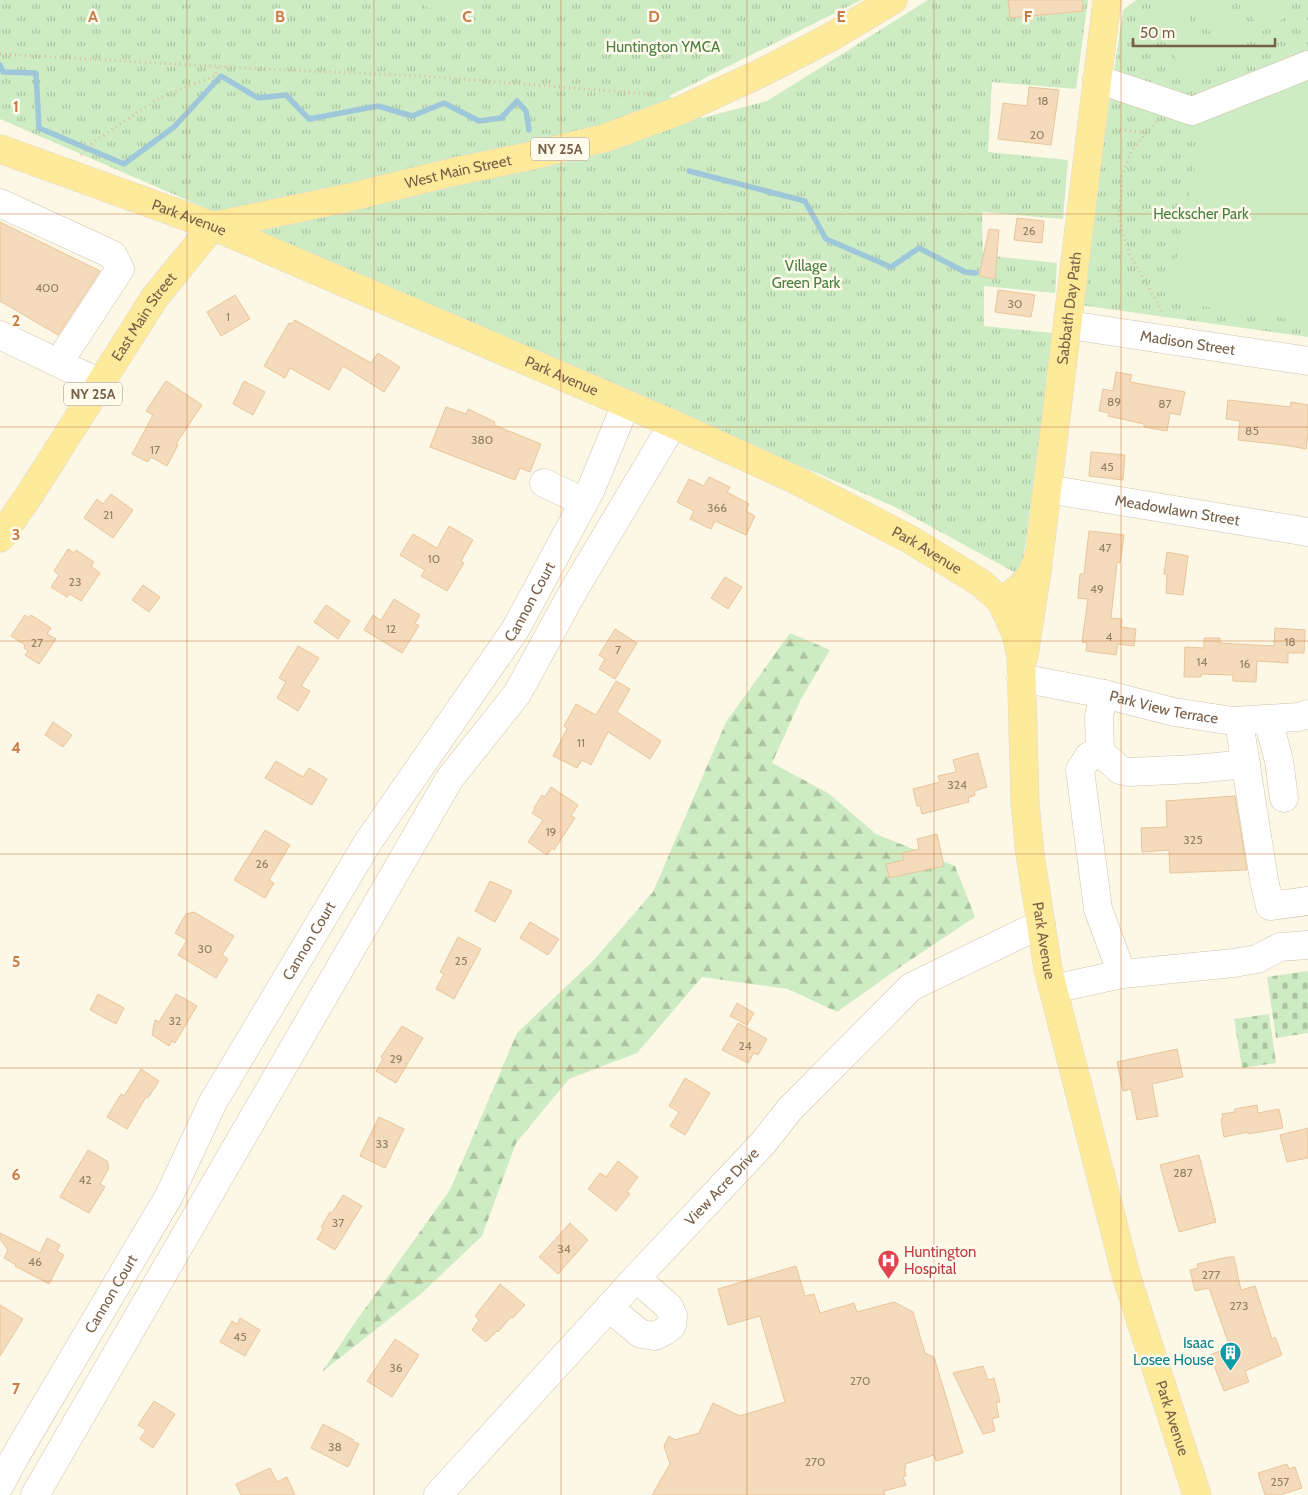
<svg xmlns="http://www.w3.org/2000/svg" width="1308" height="1495" viewBox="0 0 1308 1495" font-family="Cabin,sans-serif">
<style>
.grass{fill:url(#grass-tufts)}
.forest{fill:url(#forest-firs)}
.cemetery{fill:url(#cemetery-stones)}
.garden{fill:#cdecc3}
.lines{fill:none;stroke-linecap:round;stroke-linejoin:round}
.stream{stroke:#9ec7da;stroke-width:5.5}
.building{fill:#f4dbbc;stroke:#e8c59b}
.minor-casing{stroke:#d0c1ab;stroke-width:29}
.major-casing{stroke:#dfd9d3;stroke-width:29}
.path{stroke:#d9bf9e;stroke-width:3;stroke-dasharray:1 4;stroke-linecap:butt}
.minor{stroke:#fff;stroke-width:28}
.major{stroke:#feea9b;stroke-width:28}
.grid{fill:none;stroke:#c97b46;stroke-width:1;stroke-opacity:0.55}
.labels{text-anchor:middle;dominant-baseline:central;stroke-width:5;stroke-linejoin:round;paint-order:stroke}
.number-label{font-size:12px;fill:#978066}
.shield{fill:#fffbed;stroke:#a08f7a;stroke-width:1}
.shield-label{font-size:14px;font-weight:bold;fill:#786149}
.park-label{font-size:15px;fill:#497f40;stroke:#fffbed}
.street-label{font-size:15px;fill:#786149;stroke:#fffbed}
.health-label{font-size:15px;fill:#be3a42;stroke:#fffbed;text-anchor:start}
.culture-label{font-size:15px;fill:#0d838f;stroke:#fffbed;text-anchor:end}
.grid-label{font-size:16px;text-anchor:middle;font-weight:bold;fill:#c97b46;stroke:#fffbed;stroke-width:5;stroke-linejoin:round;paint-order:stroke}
</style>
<defs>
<pattern id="grass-tufts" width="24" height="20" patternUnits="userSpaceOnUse" patternTransform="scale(1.25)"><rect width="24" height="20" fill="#cdecc3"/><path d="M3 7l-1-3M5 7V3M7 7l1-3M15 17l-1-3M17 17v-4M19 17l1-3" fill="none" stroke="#abc3a0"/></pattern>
<pattern id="forest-firs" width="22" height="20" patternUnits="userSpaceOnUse" patternTransform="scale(1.25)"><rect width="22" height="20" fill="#cdecc3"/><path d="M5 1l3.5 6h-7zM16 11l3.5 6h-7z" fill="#abc3a0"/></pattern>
<pattern id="cemetery-stones" width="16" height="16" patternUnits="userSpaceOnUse" patternTransform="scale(1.25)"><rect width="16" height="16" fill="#cdecc3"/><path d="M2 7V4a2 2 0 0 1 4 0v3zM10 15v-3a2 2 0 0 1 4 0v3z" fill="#abc3a0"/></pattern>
</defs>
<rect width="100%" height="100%" fill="#fdf8e6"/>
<path class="grass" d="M0,0H861L669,96L702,118L767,101L928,0H1088L1076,89L992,82L988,152L1068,160L1063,219L982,212L983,255L1057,263L1055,293L984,286V326L1053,333L1021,576L895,507L0,119Z
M1136,0H1308V337L1080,305L1123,10Z"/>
<path class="forest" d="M790,633L830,650L801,699L772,763L828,793L876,834L955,866L975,917L903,965L837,1012L788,989L702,977L637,1053L569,1079L516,1143L482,1236L422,1293L322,1372L356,1321L450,1190L517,1033L593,961L653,892L726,722Z"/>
<path class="cemetery" d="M1308,971V1033L1276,1038L1267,977Z
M1269,1014L1276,1063L1242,1068L1234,1019Z"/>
<path class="garden" d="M414,0H480L465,28Z
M1191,0H1228L1251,38L1223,54Z
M1242,0H1278L1288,16L1261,32Z
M1179,1L1213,60L1186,76L1152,17Z
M1308,81V322L1168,301L1205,116Z"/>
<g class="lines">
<path class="stream" d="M0,65L3,72L36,73L39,128L124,164L174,127L221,76L258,98L286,95L309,119L378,106L412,116L444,103L479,121L501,118L517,101L526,111L529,130
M689,171L805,201L826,239L891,267L919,248L965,272L976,273"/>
</g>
<path class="building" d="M1008,0H1082L1083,11L1010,18Z
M1029,87L1059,90L1051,145L998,139L1003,103L1027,106Z
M1017,218L1044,221L1042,243L1014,240Z
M0,222L100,271L58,335L0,301Z
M989,229L999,230L995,279L979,276Z
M998,290L1035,295L1031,317L995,312Z
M235,295L250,319L221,336L207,312Z
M295,320L371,363L378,353L400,367L384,392L343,366L329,390L290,368L285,378L264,366L289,323L292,324Z
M1116,372L1132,375L1130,382L1185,392L1180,415L1170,413L1167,431L1144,427V424L1108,416L1109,413L1099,411L1103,389L1113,391Z
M166,381L202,405L176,444L178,445L167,466L151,457L148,462L132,454L153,415L146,411Z
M244,381L265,392L253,415L233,404Z
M1228,400L1290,407L1291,402L1308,405V435L1306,449L1284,445L1238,440L1240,421L1226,419Z
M446,407L466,414L468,409L495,422L494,425L541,444L530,472L520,468L515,480L430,447Z
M1091,452L1125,455L1123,480L1089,476Z
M709,477L730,487L727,492L749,504L746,511L755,516L746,535L715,521L711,529L690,519L694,511L677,502L689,479L704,486Z
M111,494L133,510L113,538L84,518L97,499L103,504Z
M449,526L473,540L461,561L464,563L447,591L421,576L425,570L400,555L413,534L437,548Z
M1089,531L1124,535L1120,563L1117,562L1111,618L1122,619L1121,627L1136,629L1134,646L1118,644L1116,655L1086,651L1087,643L1082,642L1088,599L1078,598L1080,574H1084Z
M68,549L74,553L76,550L94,562L91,566L100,573L81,601L70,594L67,597L51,587L59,575L54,571Z
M1167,552L1188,556L1183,595L1166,593L1167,574H1164Z
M725,577L742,587L728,609L711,598Z
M143,585L160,597L149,612L132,600Z
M394,599L420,615L415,623L419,626L402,653L364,630L373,615L381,620Z
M326,605L350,621L338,639L314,622Z
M25,615L29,618L31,615L51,628L47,634L56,639L39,664L25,655L28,651L24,648L25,645L11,636Z
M1275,628L1305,630L1304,653H1288V663L1257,661L1256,682L1233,681V675L1201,674V677H1184L1185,647L1204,648V638H1220V643L1274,646Z
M615,629L637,643L615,679L599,669L605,659L599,655Z
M298,646L319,658L301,686L310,691L298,711L277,698L286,682L279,678Z
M616,681L630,689L617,712L661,741L650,759L608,732L591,765L582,760L577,768L553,756L567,729L564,726L576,704L596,715Z
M53,722L72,735L63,747L45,735Z
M978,753L987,787L974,791L975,795L968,798L969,802L922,814L920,806H917L913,789L940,782L938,776L956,772L953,760Z
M276,761L303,777L309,768L327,779L312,805L265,778Z
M551,787L578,805L571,816L575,818L554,850L552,848L547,855L528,842L543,820L532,813L535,809L534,808L542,795L545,797Z
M1235,796L1247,870L1170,873L1169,850L1142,852L1141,828L1167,827L1166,801Z
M265,830L290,845L269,880L274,883L265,898L234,880Z
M937,834L944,866L889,878L886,864L904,860L902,853L919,849L917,839Z
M490,881L512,891L495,922L475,911Z
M194,912L234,936L222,955L228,959L216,978L178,955L187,940L175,933L186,914Z
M530,922L559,939L548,955L520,938Z
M458,937L481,949L454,999L436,989L444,974L440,972Z
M98,994L124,1008L116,1024L90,1010Z
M176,994L197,1006L175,1043L172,1041L169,1046L152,1035L155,1020L159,1022Z
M737,1003L754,1013L747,1025L730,1016Z
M738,1023L767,1039L758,1055L754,1053L748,1063L722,1050Z
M402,1026L423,1038L396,1083L376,1071L383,1059L381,1057Z
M1177,1049L1183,1077L1152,1084L1158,1116L1137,1120L1131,1089L1123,1091L1117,1062Z
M141,1069L159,1081L148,1098L146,1097L127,1129L107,1117L121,1094L124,1096Z
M685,1078L710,1093L685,1135L670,1126L679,1112L669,1106Z
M1257,1105L1258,1113L1279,1109L1283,1128L1248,1134V1132L1224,1137L1221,1119L1223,1118L1222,1114L1235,1112V1109Z
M379,1117L404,1129L385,1168L360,1156Z
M1308,1128V1158L1287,1162L1280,1135Z
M88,1150L107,1161L109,1168L100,1184L105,1187L89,1213L60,1197Z
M1199,1155L1216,1222L1179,1232L1160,1165Z
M618,1161L638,1177L627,1192L630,1194L616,1211L588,1189L600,1173L606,1177Z
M343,1195L362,1206L335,1250L317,1239L323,1229L321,1227L330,1212L332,1213Z
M570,1223L588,1240L558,1274L539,1257Z
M0,1233L40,1253L47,1238L60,1245L57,1251L64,1255L49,1284L15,1266L16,1265L4,1258L8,1250L0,1239Z
M1228,1257H1234L1241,1290L1255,1286L1272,1339L1275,1337L1282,1355L1245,1371L1249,1382L1224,1391L1210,1355L1230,1347L1209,1288L1195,1291L1190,1270L1198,1268L1197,1264Z
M796,1266L805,1296L814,1294L820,1313L854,1303L857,1312L894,1302L913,1312L925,1353L934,1357L963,1453L936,1461L934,1455L905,1464L906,1468L904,1469L906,1476L903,1477L906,1485L884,1491L885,1495H652L670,1464L664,1446L669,1436L675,1440L699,1433L713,1403L740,1416L785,1402L760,1316L728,1325L718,1289Z
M500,1284L525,1305L513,1318L511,1317L498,1332L497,1331L486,1342L472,1330L479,1320L475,1316Z
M0,1305L23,1319L0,1356Z
M240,1318L260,1330L245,1356L220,1342L232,1321L237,1324Z
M395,1339L419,1355L392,1397L367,1381Z
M983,1366L988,1380L994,1378L1000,1402H996L999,1417L992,1419L995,1431L983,1434L953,1373Z
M154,1401L175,1414L153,1448L140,1439L146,1430L138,1425Z
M323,1424L354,1440L353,1441L359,1444L348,1467L311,1448Z
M1287,1464L1289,1469L1295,1467L1302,1488L1280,1495H1265L1258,1473Z
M270,1468L277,1482L287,1477L295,1495H241L236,1484Z"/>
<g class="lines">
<defs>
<g id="minor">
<path d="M1097,79L1192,111L1308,65"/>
<path d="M0,203L113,255L120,269L59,362"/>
<path id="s1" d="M1069,325L1308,361"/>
<path d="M0,335L100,383"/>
<path d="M544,483L584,502"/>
<path id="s2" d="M1047,489L1308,532"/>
<path id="s3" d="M1021,678L1104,694L1174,712L1233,721L1299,717L1308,714"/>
<path d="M1104,694L1099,716L1100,752L1089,756L1080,770L1098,909L1122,974"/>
<path d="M1268,719L1279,761L1284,798"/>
<path d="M1239,722L1264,880L1270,906L1308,901"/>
<path d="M1100,752L1120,770L1129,772L1196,769L1246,764"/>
<path d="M1053,989L1122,974L1234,963L1257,959L1280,947L1308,945"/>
<path d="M609,1308L641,1334L655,1336L665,1331L672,1325L673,1316L669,1307L636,1278"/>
<path id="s4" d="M0,1485L16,1455L169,1196L213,1102L368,842L515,630L591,489L626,404"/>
<path d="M35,1495L450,778L517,694L575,588L673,424"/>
<path id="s5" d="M438,1495L636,1278L764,1142L789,1110L911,987L1041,924"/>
</g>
<g id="major">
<path id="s6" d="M0,149L213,226L673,424L794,479L911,540L981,583L1001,601L1016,634L1021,657L1025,803L1030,854L1048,969L1126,1275L1197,1495"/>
<path id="s7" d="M213,226L347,198L453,172L530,156L605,138L681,110L759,74L829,38L893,0"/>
<path id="s8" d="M0,538L32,491L155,297L213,226"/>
<path id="s9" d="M1001,601C1020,590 1032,578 1039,556L1107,0"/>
<path d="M1024,656L1038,565"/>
</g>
</defs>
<use href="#minor" class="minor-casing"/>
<use href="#major" class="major-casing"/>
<path class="path" d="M0,54L264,69L423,76L650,94
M1156,121L1132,150L1122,176L1119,219L1129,253L1162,311
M1115,129L1146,133
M81,155L93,142L161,97L215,76L218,66"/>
<use href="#minor" class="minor"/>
<use href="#major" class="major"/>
</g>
<path class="grid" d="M187,0V1495M374,0V1495M561,0V1495M747,0V1495M934,0V1495M1121,0V1495M0,214H1308M0,427H1308M0,641H1308M0,854H1308M0,1068H1308M0,1281H1308"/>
<defs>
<symbol id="hospital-pin" viewBox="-11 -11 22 30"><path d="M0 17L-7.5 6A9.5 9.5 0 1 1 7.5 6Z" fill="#e0444e" stroke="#fffbed"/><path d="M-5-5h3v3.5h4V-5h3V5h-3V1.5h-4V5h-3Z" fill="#fff"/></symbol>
<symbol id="building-pin" viewBox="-11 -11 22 30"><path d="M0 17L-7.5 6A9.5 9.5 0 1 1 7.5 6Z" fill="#0f9aa8" stroke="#fffbed"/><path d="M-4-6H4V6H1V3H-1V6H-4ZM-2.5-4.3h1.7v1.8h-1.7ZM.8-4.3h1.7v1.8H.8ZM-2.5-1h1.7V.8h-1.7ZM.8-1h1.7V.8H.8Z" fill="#fff"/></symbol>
</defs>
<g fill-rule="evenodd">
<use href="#hospital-pin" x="876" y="1248" width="25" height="34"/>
<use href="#building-pin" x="1218" y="1340" width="25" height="34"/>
</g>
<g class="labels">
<g class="number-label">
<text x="1043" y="100">18</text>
<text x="1037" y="134">20</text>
<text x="1029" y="230">26</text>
<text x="47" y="287">400</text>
<text x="1015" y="303">30</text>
<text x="228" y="316">1</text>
<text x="1114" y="401">89</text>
<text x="1165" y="403">87</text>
<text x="1252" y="430">85</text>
<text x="482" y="439">380</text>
<text x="155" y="449">17</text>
<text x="1107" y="466">45</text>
<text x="717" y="507">366</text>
<text x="108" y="514">21</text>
<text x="1105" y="547">47</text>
<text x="434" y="558">10</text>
<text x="75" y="581">23</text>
<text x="1097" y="588">49</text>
<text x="391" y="628">12</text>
<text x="1109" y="636">4</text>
<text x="1290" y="641">18</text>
<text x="37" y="642">27</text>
<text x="618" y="649">7</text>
<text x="1202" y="661">14</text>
<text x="1245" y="663">16</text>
<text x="581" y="742">11</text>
<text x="957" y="784">324</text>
<text x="551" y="831">19</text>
<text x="1193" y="839">325</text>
<text x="262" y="863">26</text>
<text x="205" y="948">30</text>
<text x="461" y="960">25</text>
<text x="175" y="1020">32</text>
<text x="745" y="1045">24</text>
<text x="396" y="1058">29</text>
<text x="382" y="1143">33</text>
<text x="1183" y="1172">287</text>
<text x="85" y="1179">42</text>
<text x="338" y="1222">37</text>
<text x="564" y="1248">34</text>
<text x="35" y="1261">46</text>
<text x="1211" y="1274">277</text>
<text x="1239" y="1305">273</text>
<text x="240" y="1336">45</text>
<text x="396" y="1367">36</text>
<text x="860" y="1380">270</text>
<text x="335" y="1446">38</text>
<text x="815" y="1461">270</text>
<text x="1280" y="1481">257</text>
</g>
<g class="shield">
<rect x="531" y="137.5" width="58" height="23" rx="4"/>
<rect x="64" y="382.5" width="58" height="23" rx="4"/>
</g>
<g class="shield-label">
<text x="560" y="149">NY 25A</text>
<text x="93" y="394">NY 25A</text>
</g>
<g class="park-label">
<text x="663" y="47">Huntington YMCA</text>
<text x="1201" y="214">Heckscher Park</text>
<text x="806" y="266">Village<tspan x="806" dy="17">Green Park</tspan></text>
</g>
<g class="street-label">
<text stroke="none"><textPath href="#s7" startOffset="251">West Main Street</textPath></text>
<text stroke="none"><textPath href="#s6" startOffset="201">Park Avenue</textPath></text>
<text stroke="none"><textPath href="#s9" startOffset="310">Sabbath Day Path</textPath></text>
<text stroke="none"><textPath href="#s8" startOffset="264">East Main Street</textPath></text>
<text stroke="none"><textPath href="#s1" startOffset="120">Madison Street</textPath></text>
<text stroke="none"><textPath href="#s6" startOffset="606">Park Avenue</textPath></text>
<text stroke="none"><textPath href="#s2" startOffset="132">Meadowlawn Street</textPath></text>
<text stroke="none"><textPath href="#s6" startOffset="1011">Park Avenue</textPath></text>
<text stroke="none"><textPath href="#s4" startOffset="1031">Cannon Court</textPath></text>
<text stroke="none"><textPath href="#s3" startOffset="146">Park View Terrace</textPath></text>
<text stroke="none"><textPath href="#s6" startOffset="1446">Park Avenue</textPath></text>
<text stroke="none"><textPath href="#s4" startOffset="626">Cannon Court</textPath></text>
<text stroke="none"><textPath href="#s5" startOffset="419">View Acre Drive</textPath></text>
<text stroke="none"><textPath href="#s4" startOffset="221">Cannon Court</textPath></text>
<text stroke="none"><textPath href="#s6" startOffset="1941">Park Avenue</textPath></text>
</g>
<g class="health-label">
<text x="904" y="1252">Huntington<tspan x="904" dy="17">Hospital</tspan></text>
</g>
<g class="culture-label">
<text x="1214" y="1343">Isaac<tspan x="1214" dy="17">Losee House</tspan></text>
</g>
</g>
<g class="grid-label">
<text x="93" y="22">A</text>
<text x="280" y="22">B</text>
<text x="467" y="22">C</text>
<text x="654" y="22">D</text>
<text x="841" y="22">E</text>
<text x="1028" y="22">F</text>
<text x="16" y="112">1</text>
<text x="16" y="326">2</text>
<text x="16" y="540">3</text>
<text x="16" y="753">4</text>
<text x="16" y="967">5</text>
<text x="16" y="1180">6</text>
<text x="16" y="1394">7</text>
</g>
<path d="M1133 38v8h142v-8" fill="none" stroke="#786149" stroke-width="2.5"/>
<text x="1140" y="38" font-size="15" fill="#786149" stroke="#fffbed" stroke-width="4" paint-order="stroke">50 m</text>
</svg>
